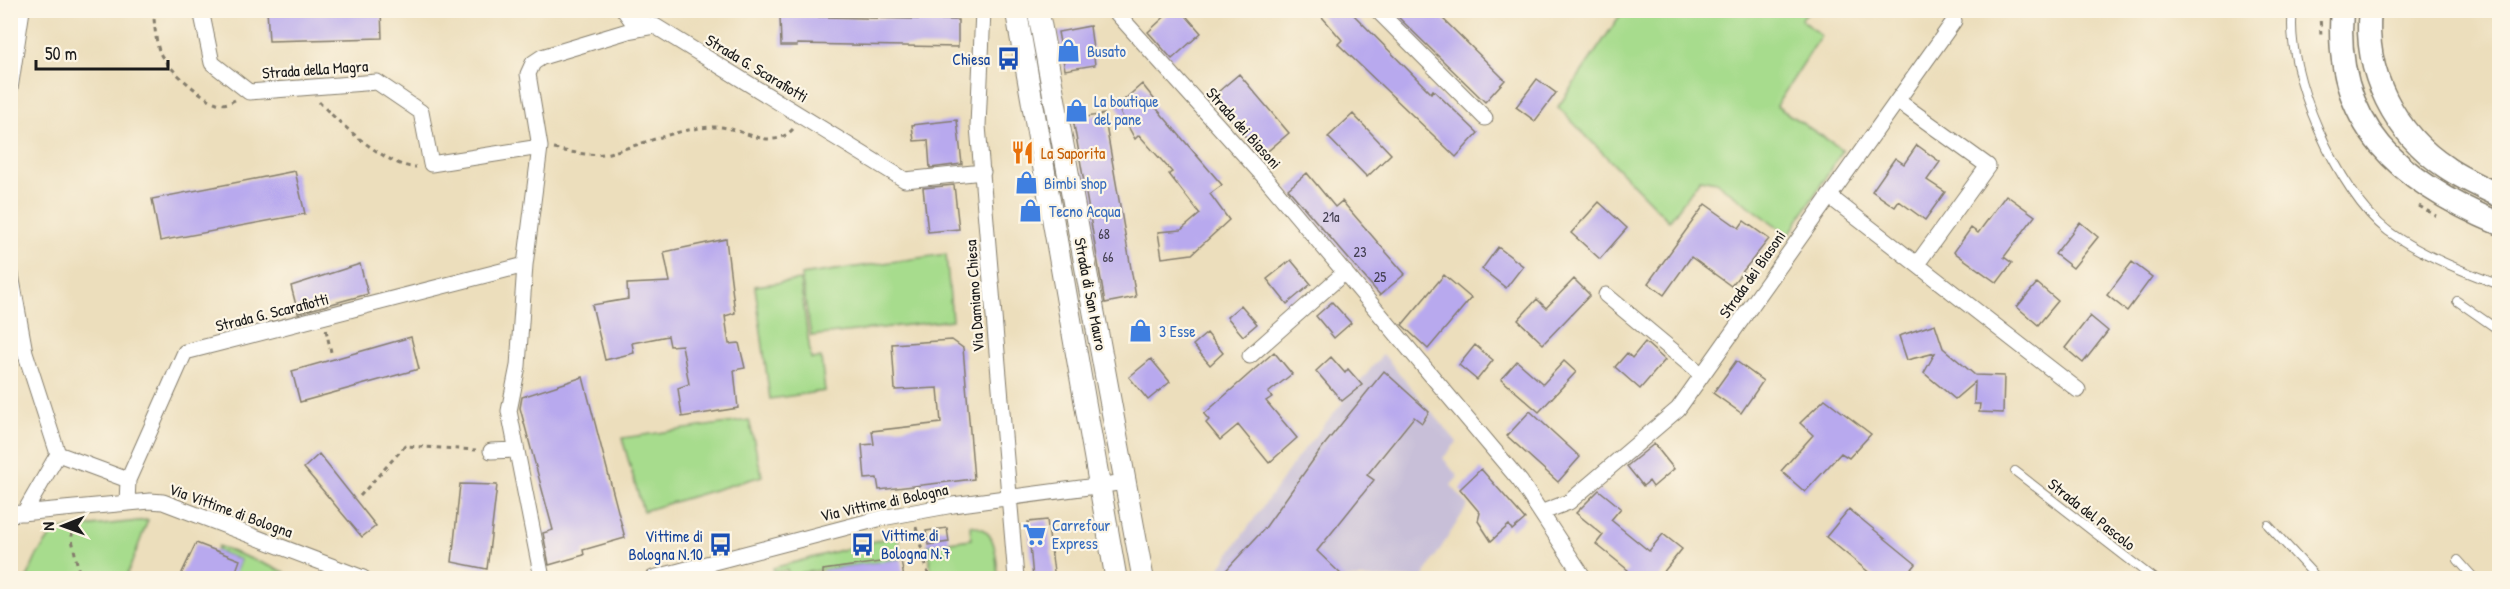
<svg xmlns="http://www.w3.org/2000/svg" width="2510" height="589" viewBox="0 0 2510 589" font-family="'Patrick Hand',sans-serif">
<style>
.industrial{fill:#c8bfd8}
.green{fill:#a7dc8d;stroke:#627c54;stroke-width:1.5}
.building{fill:#b8a9ee}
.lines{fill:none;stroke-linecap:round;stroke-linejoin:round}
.service-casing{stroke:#847d6c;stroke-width:10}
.minor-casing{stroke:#847d6c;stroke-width:17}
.secondary-casing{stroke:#847d6c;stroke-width:23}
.primary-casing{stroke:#847d6c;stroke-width:25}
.path{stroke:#847d6c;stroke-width:3;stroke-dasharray:4.5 4.5;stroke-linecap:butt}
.service{stroke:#fff;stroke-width:8}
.minor{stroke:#fff;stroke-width:15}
.secondary{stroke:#fff;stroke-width:21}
.primary{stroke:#fff;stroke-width:22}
.labels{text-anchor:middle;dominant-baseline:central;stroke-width:4.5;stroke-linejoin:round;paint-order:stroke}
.number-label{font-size:14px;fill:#433f50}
.shop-label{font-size:16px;fill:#366cbe;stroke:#fcf5e5;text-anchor:start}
.transit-label{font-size:16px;fill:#164399;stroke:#fcf5e5;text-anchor:end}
.street-label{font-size:16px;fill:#1c1c1c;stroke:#fcf5e5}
.food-label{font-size:16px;fill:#c56008;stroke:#fcf5e5;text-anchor:start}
</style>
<rect width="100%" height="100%" fill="#fcf5e5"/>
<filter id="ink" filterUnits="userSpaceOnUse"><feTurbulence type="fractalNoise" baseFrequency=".0167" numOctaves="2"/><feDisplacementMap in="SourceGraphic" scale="12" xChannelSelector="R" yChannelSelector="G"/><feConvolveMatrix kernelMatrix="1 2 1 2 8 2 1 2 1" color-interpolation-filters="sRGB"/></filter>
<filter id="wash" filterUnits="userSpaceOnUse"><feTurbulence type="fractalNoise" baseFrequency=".008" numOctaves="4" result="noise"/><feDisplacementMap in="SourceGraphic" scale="24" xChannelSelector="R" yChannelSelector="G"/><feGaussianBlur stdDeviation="1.35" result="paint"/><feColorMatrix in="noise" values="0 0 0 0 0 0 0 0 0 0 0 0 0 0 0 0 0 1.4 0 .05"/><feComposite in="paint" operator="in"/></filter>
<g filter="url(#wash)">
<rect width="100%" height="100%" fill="#ecdebc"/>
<path class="industrial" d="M1383,354L1457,442L1443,458L1458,477L1451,485L1468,505L1422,578H1231L1220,567L1300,454Z"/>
<path class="green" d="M1623,11H1809L1801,19L1821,36L1776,106L1843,150L1789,235L1716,182L1700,179L1669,221L1558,107Z
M946,254L952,320L811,336L801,275Z
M800,280L811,359L821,358L825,391L770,399L755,286Z
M749,420L762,476L643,511L622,438Z
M148,520L126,578H27L37,555L55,530Z
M970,525C998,529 996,555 998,578H932L928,545L971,539Z
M898,535L901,559L801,573V578H789L787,570L774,572L773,568Z
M218,546L285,572L282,578H237L234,576L240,560L217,551Z"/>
<g id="blocks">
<path class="building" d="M267,10H381L382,38L269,41Z
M1172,10H1181L1201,33L1172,59L1148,32Z
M1316,10H1349L1431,93L1433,90L1478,133L1456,157L1338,44L1342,40Z
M1391,10H1434L1505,80L1485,102Z
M780,16L958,20V47L797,44V46H781Z
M1090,26L1095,65L1065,70L1058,32Z
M1239,74L1289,133L1262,156L1212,97Z
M1537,79L1556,93L1535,121L1516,107Z
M1142,84L1154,99L1151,102L1222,185L1210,194L1229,220L1192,254L1162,258L1158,232L1181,230L1200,214L1169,174L1172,172L1139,135L1135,139L1117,106Z
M1104,114L1136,297L1105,303L1073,119Z
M1353,114L1391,154L1367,177L1328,137Z
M957,120L962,164L930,168L928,140L914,141L912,125Z
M1917,145L1940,162L1927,180L1945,192L1925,220L1899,201L1895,207L1872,191L1895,158L1904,164Z
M295,171L305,214L160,241L152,199Z
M1307,173L1335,207L1342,201L1405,274L1380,295L1288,189Z
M954,185L959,229L928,232L923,188Z
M2006,195L2035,216L2004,257L2012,263L1997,283L1954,252L1971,228L1978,233Z
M1599,202L1627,228L1600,259L1571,233Z
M1705,204L1739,228L1744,221L1769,239L1731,286L1691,257L1664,295L1648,283Z
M2080,222L2098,237L2073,268L2055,254Z
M726,239L735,313L725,316L729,344L739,343L745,368L734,370L738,408L682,417L678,388L689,384L682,345L670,346L668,336L632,343L634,353L605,360L592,305L628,299L627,284L670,282L664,252Z
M1498,247L1523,266L1506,288L1482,269Z
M1291,260L1311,284L1287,304L1267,279Z
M2132,262L2152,277L2127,311L2107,295Z
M360,264L368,294L298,313L291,286Z
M1444,275L1471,298L1428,349L1402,325Z
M1574,279L1590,295L1543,344L1518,320L1537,299L1546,308Z
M2037,283L2058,301L2038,325L2017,307Z
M1332,302L1351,323L1334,338L1316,316Z
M1241,305L1257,324L1243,336L1227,317Z
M2090,316L2108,331L2083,363L2065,348Z
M1935,324L1943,348L1975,375L2004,376L2003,413L1979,412L1980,404H1974L1975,382L1955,399L1924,373L1935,353L1907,360L1899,336Z
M1207,333L1223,353L1210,365L1193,345Z
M411,337L419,369L300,402L292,371Z
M952,340L963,348L974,479L879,490L877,478L865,479L862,445L874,444L872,431L941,423L938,388L895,390L892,344Z
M1645,342L1665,360L1640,389L1615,367L1627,353L1632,358Z
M1475,345L1493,360L1477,380L1459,365Z
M1274,352L1292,374L1268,393L1272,397L1266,401L1297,438L1269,463L1238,425L1220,440L1206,423L1209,420L1204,414Z
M1331,357L1345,373L1348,369L1362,385L1342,401L1316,371Z
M1151,359L1170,382L1148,400L1129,377Z
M1517,361L1543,384L1564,361L1576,372L1539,412L1501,379Z
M1736,361L1763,381L1741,413L1713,393Z
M1384,371L1429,412L1422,423L1414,417L1367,475L1374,480L1317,551L1346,579H1218L1265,528L1321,449Z
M583,377L625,538L583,550L584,555L549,565L543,533L553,530L520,408L522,397Z
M1825,399L1871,434L1849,458L1841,453L1805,492L1781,471L1813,435L1800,423Z
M1530,411L1580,457L1558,482L1507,436Z
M1654,444L1674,469L1653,487L1649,481L1643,486L1627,466Z
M319,454L376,526L362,537L304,468Z
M1481,469L1525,519L1512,530L1509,525L1491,541L1478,521L1480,513L1460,489Z
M460,484L497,485L487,569L452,562Z
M1599,490L1621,508L1611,520L1649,551L1663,534L1682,549L1658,579H1620L1628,570L1596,544L1603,535L1576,513Z
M1849,509L1916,564L1904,579H1877L1826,537Z
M1047,520L1055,579H1033L1028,522Z
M947,528L949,542L928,545L926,531Z
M196,543L240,560L233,579H179Z
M901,559L904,579H823V570Z"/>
</g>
</g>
<g filter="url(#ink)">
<use href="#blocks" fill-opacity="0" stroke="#847d6c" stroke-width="1.5"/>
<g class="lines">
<defs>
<path id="service" d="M2293,10C2284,72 2339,194 2388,231C2419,254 2464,272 2500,285
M2457,301L2500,331
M2015,471L2153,578
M2268,525L2317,578
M2458,560L2474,578"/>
<path id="minor" d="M201,10L212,63L249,92L377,82L421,112L431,164L540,147
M624,10L632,21L651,25
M983,10L978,126L1016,578
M1114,10L1267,180L1520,481L1584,578
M1377,10L1485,118
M10,89L22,10
M1898,101L1988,166L1917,264
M1829,196L2078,390
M10,269L25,352L58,454L128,480
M1606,295L1702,375
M1250,356L1345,272
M491,451L516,450
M127,503L128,480L185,352L525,265
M1543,512L1569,502L1678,409L1954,21
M24,513L58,454
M10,514L150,501L163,502L363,578
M542,578L509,411L518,366L525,265L540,147L528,74L533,63L542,57L628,31L655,26L905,180L983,172
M653,578L882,518L953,505L1126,482"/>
<path id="secondary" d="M1016,10L1116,578
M1038,10L1143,578"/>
<path id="primary" d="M2342,10C2332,126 2402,183 2500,224
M2370,10C2363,72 2395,134 2447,168C2463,179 2482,187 2500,196"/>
</defs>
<use href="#service" class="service-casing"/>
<use href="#minor" class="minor-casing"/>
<use href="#secondary" class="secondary-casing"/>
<use href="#primary" class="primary-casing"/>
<path class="path" d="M153,10C155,24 155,41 160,53C166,67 203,99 217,103C224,105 229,103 235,100
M2320,12L2321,38
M319,102C337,121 389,169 416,167
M554,149C570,152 592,157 609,153C645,144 682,126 720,127C745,129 772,152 793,129
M2419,206L2436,216
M326,330L331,352
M360,496L405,446L476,450
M72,523V539L80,578
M916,527L929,578H927"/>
<use href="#service" class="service"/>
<use href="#minor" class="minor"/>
<use href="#secondary" class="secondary"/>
<use href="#primary" class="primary"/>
</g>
</g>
<defs>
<symbol id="shop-bare" viewBox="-9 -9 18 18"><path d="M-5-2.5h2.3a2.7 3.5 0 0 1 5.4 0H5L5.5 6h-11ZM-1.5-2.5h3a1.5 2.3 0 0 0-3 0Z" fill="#3f7fe0" stroke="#fcf5e5" stroke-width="2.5" paint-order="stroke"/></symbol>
<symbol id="bus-bare" viewBox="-9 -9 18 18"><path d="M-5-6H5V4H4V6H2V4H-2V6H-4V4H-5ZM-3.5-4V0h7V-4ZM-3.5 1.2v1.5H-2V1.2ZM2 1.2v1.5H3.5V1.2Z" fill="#1a4fb4" stroke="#fcf5e5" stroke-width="2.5" paint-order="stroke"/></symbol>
<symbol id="restaurant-bare" viewBox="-9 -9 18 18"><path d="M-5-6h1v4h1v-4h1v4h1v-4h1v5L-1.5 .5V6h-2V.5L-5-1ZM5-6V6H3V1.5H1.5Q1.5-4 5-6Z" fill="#e8710a" stroke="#fcf5e5" stroke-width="2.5" paint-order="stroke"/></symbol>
<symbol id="supermarket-bare" viewBox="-9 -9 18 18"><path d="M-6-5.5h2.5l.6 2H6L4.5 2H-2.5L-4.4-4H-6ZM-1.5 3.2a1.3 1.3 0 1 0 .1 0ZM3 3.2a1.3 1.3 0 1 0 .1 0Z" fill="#3f7fe0" stroke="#fcf5e5" stroke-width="2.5" paint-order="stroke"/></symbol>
</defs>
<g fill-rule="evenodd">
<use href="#shop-bare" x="1052" y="34" width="33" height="33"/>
<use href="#bus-bare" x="992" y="42" width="33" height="33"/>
<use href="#shop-bare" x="1060" y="94" width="33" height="33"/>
<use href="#restaurant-bare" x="1006" y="136" width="33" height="33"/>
<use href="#shop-bare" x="1010" y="166" width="33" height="33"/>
<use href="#shop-bare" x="1014" y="194" width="33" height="33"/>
<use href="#shop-bare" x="1124" y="314" width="33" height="33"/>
<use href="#supermarket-bare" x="1018" y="518" width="33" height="33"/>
<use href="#bus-bare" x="846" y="528" width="33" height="33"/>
<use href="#bus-bare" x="704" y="528" width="33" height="33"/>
</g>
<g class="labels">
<g class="number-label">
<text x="1331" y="216">21a</text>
<text x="1104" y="233">68</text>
<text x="1360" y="251">23</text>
<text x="1108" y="256">66</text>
<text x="1380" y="276">25</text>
</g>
<g class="shop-label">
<text x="1087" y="51">Busato</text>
<text x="1094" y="101">La boutique<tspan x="1094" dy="18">del pane</tspan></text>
<text x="1044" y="183">Bimbi shop</text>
<text x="1049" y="211">Tecno Acqua</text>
<text x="1159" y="331">3 Esse</text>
<text x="1052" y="525">Carrefour<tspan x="1052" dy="18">Express</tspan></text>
</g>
<g class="transit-label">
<text x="990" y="59">Chiesa</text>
<text x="881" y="535" text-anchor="start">Vittime di<tspan x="881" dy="18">Bologna N.7</tspan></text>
<text x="703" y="536">Vittime di<tspan x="703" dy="18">Bologna N.10</tspan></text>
</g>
<g class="street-label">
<text transform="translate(757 68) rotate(31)">Strada G. Scarafiotti</text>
<text transform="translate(315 69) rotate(-4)">Strada della Magra</text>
<text transform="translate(1244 128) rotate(48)">Strada dei Biasoni</text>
<text transform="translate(1752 274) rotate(-55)">Strada dei Biasoni</text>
<text transform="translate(1091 294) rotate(79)">Strada di San Mauro</text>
<text transform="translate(974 296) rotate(-94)">Via Damiano Chiesa</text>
<text transform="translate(272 312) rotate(-14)">Strada G. Scarafiotti</text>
<text transform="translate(884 502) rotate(-12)">Via Vittime di Bologna</text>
<text transform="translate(231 510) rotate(20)">Via Vittime di Bologna</text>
<text transform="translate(2092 514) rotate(38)">Strada del Pascolo</text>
</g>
<g class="food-label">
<text x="1041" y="153">La Saporita</text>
</g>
</g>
<rect width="2510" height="589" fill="none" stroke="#fcf5e5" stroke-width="36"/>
<g transform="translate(63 526) rotate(269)" stroke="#fcf5e5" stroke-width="4.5" paint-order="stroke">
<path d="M0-4.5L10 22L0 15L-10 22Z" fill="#1c1c1c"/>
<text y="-9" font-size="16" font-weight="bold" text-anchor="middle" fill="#1c1c1c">N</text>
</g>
<path d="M36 60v9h132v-9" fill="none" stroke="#1c1c1c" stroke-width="3"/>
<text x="45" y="60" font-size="18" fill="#1c1c1c" stroke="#fcf5e5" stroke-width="4.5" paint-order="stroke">50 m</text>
</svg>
